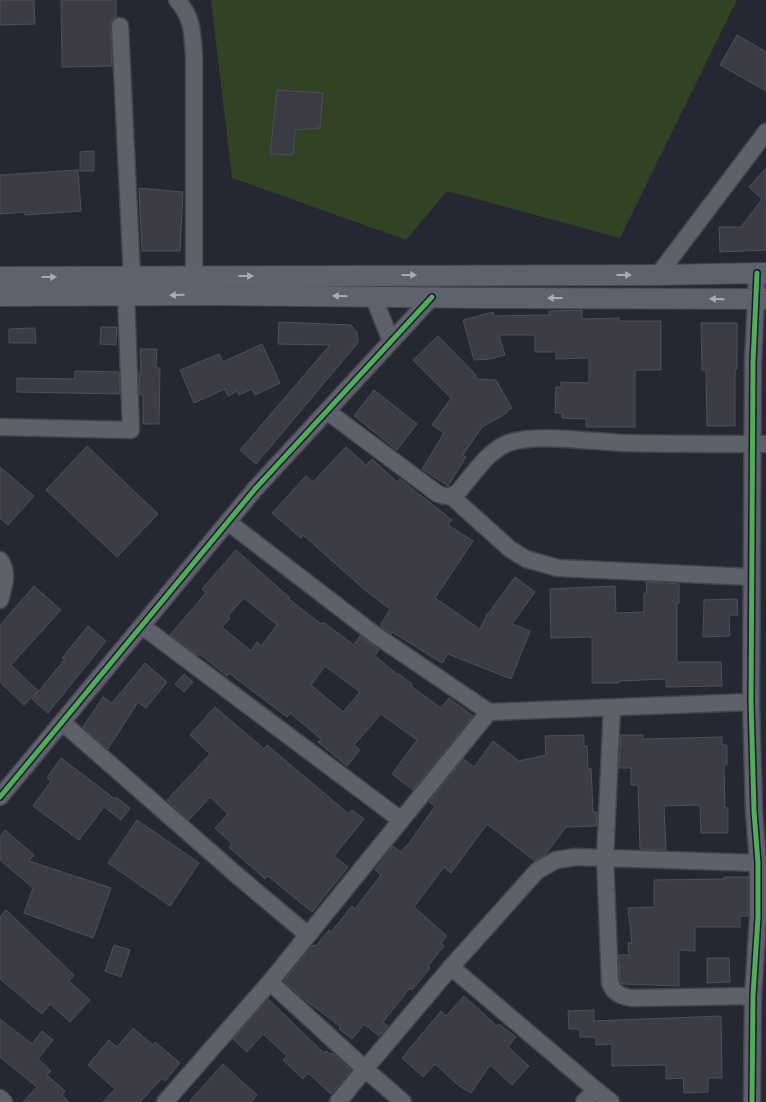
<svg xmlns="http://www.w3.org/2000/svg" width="766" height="1102" viewBox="0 0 766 1102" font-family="'Libre Baskerville',serif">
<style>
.green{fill:#324224}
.building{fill:#3b3c46;stroke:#4e4f59;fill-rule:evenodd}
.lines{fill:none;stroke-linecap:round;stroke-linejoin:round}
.minor-casing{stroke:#42444e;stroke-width:19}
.major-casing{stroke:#42444e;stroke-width:22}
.minor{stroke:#5e6169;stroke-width:16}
.major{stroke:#5e626e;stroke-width:20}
.cycleway-casing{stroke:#171a2d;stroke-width:8}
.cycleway{stroke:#51ab58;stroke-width:5}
.oneway{fill:#a8aab6}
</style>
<rect width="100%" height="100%" fill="#252732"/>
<path class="green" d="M211,0H737L620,238L447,191L406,240L232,178Z"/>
<path class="building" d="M0,0H34L35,24L0,25Z
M61,0H116V17L111,21L110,26L112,66L62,67Z
M737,35L766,52V91L720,65Z
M277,90L323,93L320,128L295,130L293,155L270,154Z
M94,151V171H80V152Z
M766,168V250L720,252L719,227H741L762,199L749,187Z
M78,170L81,211L25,215V212L0,214V175Z
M139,188L183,192L180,251H142Z
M582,310V319L619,318V321H661V370H635V427H586V419L562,418V413H555L556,387H561V382L589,383V358L556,359V352H535V335H499L505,355L490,359L474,360L463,320L493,312L494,316L549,315V311Z
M279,322L351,325L357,332L358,341L356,345L256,464L240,450L330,345L278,344Z
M701,323H737V369H735V426H707L706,370H702Z
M101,327H117L116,345L100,344Z
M35,328L36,343H9V329Z
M438,336L476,375V379L496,380L512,408L506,412L507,413L482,427L463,455L466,457L448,486L422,469L444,433L432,425L451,398L413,360Z
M262,344L280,383L255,395L252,389L239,395L237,391L228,396L225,389L194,403L180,370L219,354L223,362Z
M140,349H157L156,368H160L159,424H143V395H140L139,373H141Z
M75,371L119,372L120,394L17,392V378L75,379Z
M374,390L417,424L397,450L354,416Z
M87,446L158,514L117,557L46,490Z
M346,447L366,465L372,459L397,482L400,479L452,520L448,525L473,541L435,598L480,629L487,614H488L515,577L535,592L512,624L530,631L511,679L448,654L442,663L392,632L391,634L380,626L390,609L366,591L303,535L301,538L272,513L306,476L313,482Z
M0,467L34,496L8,525L0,518Z
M236,550L290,598L289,599L321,624L323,622L354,645L360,636L379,650L375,656L398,675L399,674L412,684L411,686L441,708L449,698L473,716L413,790L392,774L417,740L381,714L354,745L360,750L347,766L318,742L321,739L290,713L287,717L229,673L227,676L200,654L198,656L170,635L206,593L202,589ZM244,598L277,625L261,646L257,642L251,651L222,627L230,618L228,616ZM325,666L360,692L343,712L311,685Z
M646,582L679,584V603H677V662H721L722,686L666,687V679L619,681V683H592V637L551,638L550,589L615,586L616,613L644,612V593H647Z
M34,586L61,610L11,665L38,691L24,705L0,682V625Z
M737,599L738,615H729L730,636L703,637L704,600Z
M88,626L106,641L48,713L32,699L65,659L62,658Z
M145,663L167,682L146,708L138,702L108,749L83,727L103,697L112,703Z
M184,674L193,682L184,692L175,684Z
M215,707L264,749L267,745L349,814L352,810L364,819L334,856L348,867L312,912L268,876L265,879L229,847L232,844L215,828L228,814L210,797L189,820L167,800L210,754L190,735Z
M584,735V746H587L588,769L591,768L593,812H597L596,826L566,827L545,855L535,861L487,824L451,873L444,867L414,907L447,936L441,943L444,946L428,966L430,968L412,990L410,988L383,1022L388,1026L379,1036L364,1024L352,1039L339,1029L341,1027L305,1000L284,981L313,945L316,946L329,930L331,932L352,906L355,909L381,875L375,870L393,846L401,852L410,842L435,806L429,802L463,759L474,767L493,741L519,761L546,755L545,736Z
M621,735H643V739L722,737V745H727V765H724L725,808H728V833H701L700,805L664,806L666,850L640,849L638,785H631V768H619Z
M61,758L115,799L116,797L130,808L121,820L104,807L79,840L33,806L51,781L47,778Z
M137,820L199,863L170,906L108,863Z
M5,830L34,855L29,861L111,888L93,938L24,913L33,888L0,860V837Z
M724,877H748V916H740V927H695V951L679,950V986L622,984L620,981L619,955H629L628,943H632L628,908L654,907V880L724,879Z
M6,910L74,975L69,981L90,1000L70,1022L50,1004L42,1014L0,979V917Z
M114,945L130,950L121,977L105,971Z
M707,958H729L730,982L707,983Z
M464,996L497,1026L499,1024L516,1037L508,1047L529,1066L512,1085L490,1065L471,1093L458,1085L435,1064L423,1077L402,1058L441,1011L446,1016Z
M268,999L324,1053L326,1051L331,1055L332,1053L351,1070L331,1094L308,1073L303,1079L283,1060L287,1056L263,1034L247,1052L233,1039Z
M594,1010V1021L721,1016L722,1078H708V1092L684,1093L683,1078L666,1079V1065L612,1066V1044L596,1045V1037H580V1029H569L568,1011Z
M0,1019L32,1044L42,1031L53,1040L38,1059L51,1071L47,1075L65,1091L62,1095L69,1102H23L37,1087L0,1057Z
M133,1028L153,1045L155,1042L180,1063L165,1081L162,1078L140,1102H103L115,1089L88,1065L109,1040L117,1047Z
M223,1064L257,1095L251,1102H189Z"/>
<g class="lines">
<defs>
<path id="minor" d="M177,0C193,18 192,32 194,55V276
M120,26L132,277
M658,275L766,132
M373,296L391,341
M328,412L438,494C447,497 450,497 458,492C472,476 486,453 506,444C532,432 594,442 624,443C671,444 719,444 766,444
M0,427L131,430L126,295
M451,496L510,549L526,559L558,568L751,577
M228,522L374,634L489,712L751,702
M0,560C9,573 4,586 0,600
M142,626L401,820
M612,708L605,858L610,983C614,994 621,996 632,998L753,996
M62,722L239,877L308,935L270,982L165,1102
M0,797L255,489L432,297
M308,935L489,712
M451,967L596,1090
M270,982L365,1069L338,1102
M0,1098L4,1102
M403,1102L365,1069L451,967L537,871L556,860L576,857L758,863
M584,1102L596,1090L611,1102
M752,1102L753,996L758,917V863L754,811L751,702L753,363L757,273"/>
<path id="major" d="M0,277L658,275L766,273
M0,296L219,295L482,298L766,299"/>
</defs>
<use href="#minor" class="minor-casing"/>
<use href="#major" class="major-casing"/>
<use href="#minor" class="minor"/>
<use href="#major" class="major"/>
<defs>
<path id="cycleway" d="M0,797L255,489L432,297
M752,1102L753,996L758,917V863L754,811L751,702L753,363L757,273"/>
</defs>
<use href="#cycleway" class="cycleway-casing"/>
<use href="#cycleway" class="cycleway"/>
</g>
<defs><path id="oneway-solid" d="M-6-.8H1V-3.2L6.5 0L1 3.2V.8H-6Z" transform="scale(1.25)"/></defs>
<g class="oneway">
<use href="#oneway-solid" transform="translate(409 275)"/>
<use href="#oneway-solid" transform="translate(624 275)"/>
<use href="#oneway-solid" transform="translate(246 276)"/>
<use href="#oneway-solid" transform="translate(49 277)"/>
<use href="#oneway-solid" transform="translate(177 295) rotate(179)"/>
<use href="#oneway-solid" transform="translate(340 296) rotate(-179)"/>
<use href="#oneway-solid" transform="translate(555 298) rotate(180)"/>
<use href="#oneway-solid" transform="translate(717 299) rotate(-179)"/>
</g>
</svg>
